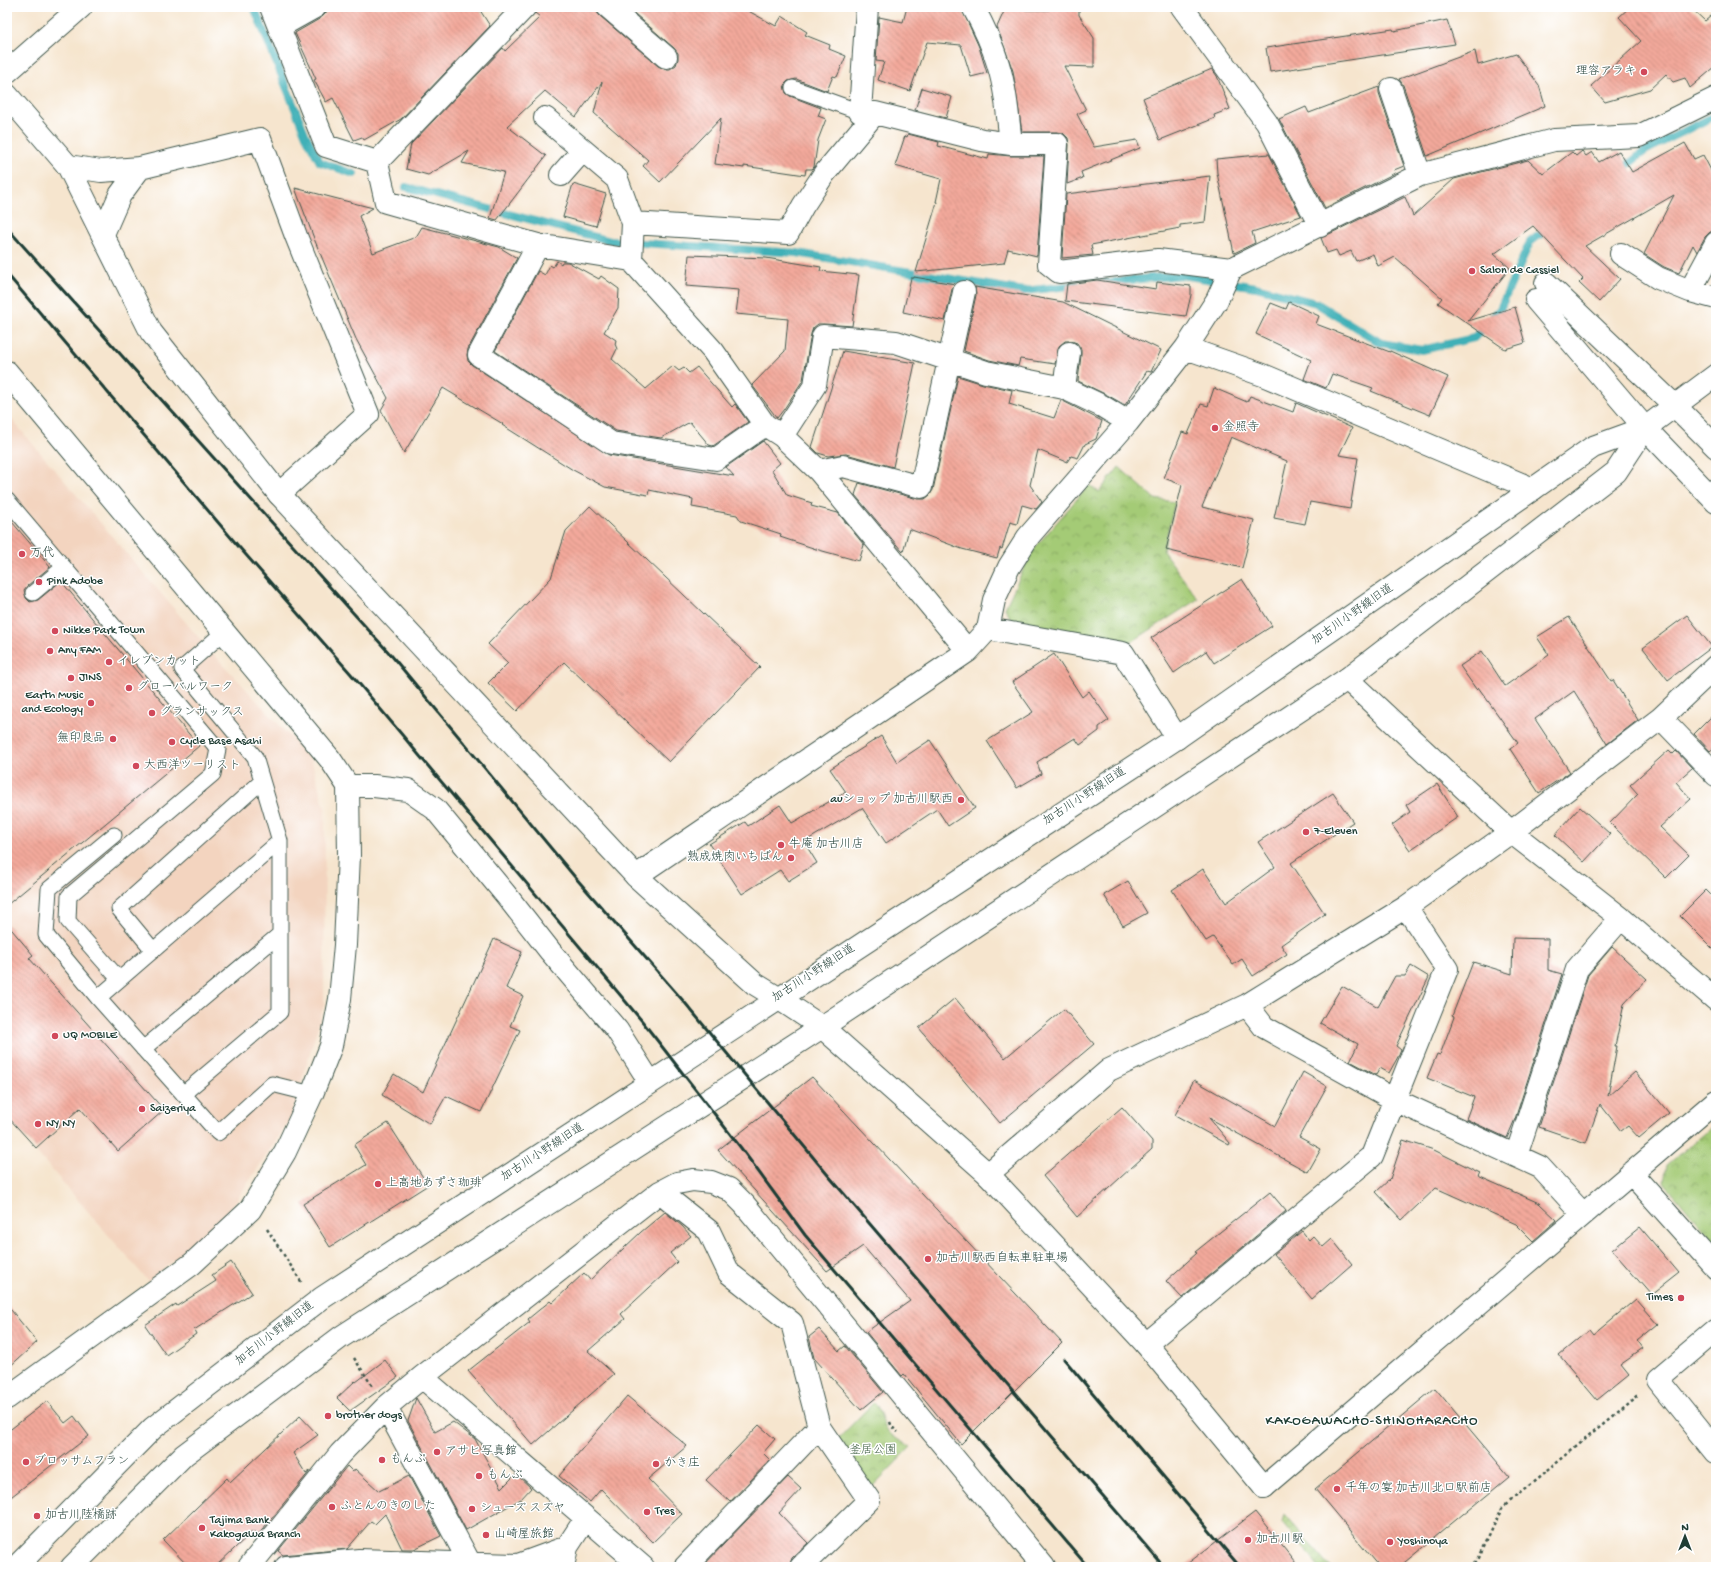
<svg xmlns="http://www.w3.org/2000/svg" width="1723" height="1574" viewBox="0 0 1723 1574" font-family="'Gochi Hand','Klee One',sans-serif">
<style>
.built{fill:#f3d4bf}
.park{fill:url(#park-crowns);stroke:#628455}
.garden{fill:url(#garden-furrows);stroke:#628455}
.lines{fill:none;stroke-linecap:round;stroke-linejoin:round}
.stream{stroke:#3fb0b7;stroke-width:8}
.building{fill:url(#building-back-hatch)}
.lane-casing{stroke:#3f564b;stroke-width:17}
.street-casing{stroke:#3f564b;stroke-width:24}
.secondary-casing{stroke:#3f564b;stroke-width:24}
.path{stroke:#3f564b;stroke-width:2.5;stroke-dasharray:3 3;stroke-linecap:butt}
.lane{stroke:#fff;stroke-width:15}
.street{stroke:#fff;stroke-width:22}
.secondary{stroke:#fff;stroke-width:22}
.rail{stroke:#1f3d34;stroke-width:3}
.poi-dot{fill:#d1495b;stroke:#fff;stroke-width:1.5}
.labels{text-anchor:middle;dominant-baseline:central;stroke-width:3;stroke-linejoin:round;paint-order:stroke}
.poi-label{font-size:12px;fill:#1f3d34;stroke:#fff;text-anchor:start}
.street-label{font-size:12px;fill:#1f3d34;stroke:#fff}
.park-label{font-size:12px;fill:#406044;stroke:#fff}
.quarter-label{font-size:14px;letter-spacing:1px;fill:#1f3d34;stroke:#fff}
</style>
<defs>
<pattern id="park-crowns" width="20" height="18" patternUnits="userSpaceOnUse"><rect width="20" height="18" fill="#a4cb76"/><path d="M2 6a3 3 0 1 1 6 0M12 15a3 3 0 1 1 6 0" fill="none" stroke="#85a662"/></pattern>
<pattern id="garden-furrows" width="10" height="10" patternUnits="userSpaceOnUse"><rect width="10" height="10" fill="#a4cb76"/><path d="M-1 1l2-2M0 10L10 0M9 11l2-2" fill="none" stroke="#85a662"/></pattern>
<pattern id="building-back-hatch" width="6" height="6" patternUnits="userSpaceOnUse"><rect width="6" height="6" fill="#f3a99b"/><path d="M-1 5l2 2M0 0l6 6M5-1l2 2" fill="none" stroke="#c48b7f"/></pattern>
</defs>
<rect width="100%" height="100%" fill="#fff"/>
<filter id="ink" filterUnits="userSpaceOnUse"><feTurbulence type="fractalNoise" baseFrequency=".025" numOctaves="2"/><feDisplacementMap in="SourceGraphic" scale="8" xChannelSelector="R" yChannelSelector="G"/><feConvolveMatrix kernelMatrix="1 2 1 2 8 2 1 2 1" color-interpolation-filters="sRGB"/></filter>
<filter id="wash" filterUnits="userSpaceOnUse"><feTurbulence type="fractalNoise" baseFrequency=".012" numOctaves="4" result="noise"/><feDisplacementMap in="SourceGraphic" scale="16" xChannelSelector="R" yChannelSelector="G"/><feGaussianBlur stdDeviation="0.9" result="paint"/><feColorMatrix in="noise" values="0 0 0 0 0 0 0 0 0 0 0 0 0 0 0 0 0 1.4 0 .05"/><feComposite in="paint" operator="in"/></filter>
<g filter="url(#wash)">
<rect width="100%" height="100%" fill="#f6e5ce"/>
<path class="built" d="M7,414L206,646L311,759L325,808L324,1005L291,1118L228,1213L149,1282L7,1118Z"/>
<path class="park" d="M1119,467L1155,499L1175,502L1163,551L1198,599L1130,643L1012,621L1005,608L1032,551L1089,485L1099,492Z
M1716,1124V1244L1664,1182L1667,1165Z
M874,1402C880,1408 881,1420 886,1428C891,1437 902,1442 911,1447L869,1490L836,1441Z"/>
<path class="garden" d="M1285,1514L1331,1567H1319L1283,1522Z"/>
<g class="lines">
<path class="stream" d="M254,7L306,136L320,162L354,174
M1620,171L1645,151L1716,115
M406,187L611,241L797,253L1024,291L1077,285
M1100,283L1182,275L1256,287L1316,303L1381,343L1422,350L1474,338L1500,309L1530,242L1549,228"/>
</g>
<g id="blocks">
<path class="building" d="M327,7H478L490,26L401,119L364,140L362,137L354,140L333,98L326,102L314,80L316,79L295,33L321,18L326,13Z
M537,7H596V11L600,16L658,66L664,69H670L676,65L678,59V53L674,48L627,7H741L776,26L782,16L807,32L805,35L830,45L829,49L846,56L837,77L833,76L827,91L796,79L788,81L784,85L786,93L790,96L821,108L818,116L826,119L818,140L814,167L812,169H806L805,175L744,166V168L715,164L721,118L660,182L643,166L648,160L594,113L602,82L576,117L545,91L507,126L546,156L497,220L490,218L504,172L462,163L469,151L428,175L406,169L411,144L503,48L505,51L540,17L535,13Z
M907,7H961L979,47L987,73L971,77L961,45L927,42L910,91L878,80L884,62L876,61L879,17L903,22Z
M1006,7H1017L1026,10H1049L1050,7H1079V15L1094,38V67L1064,66L1086,110L1077,114L1094,147L1137,140L1140,148L1081,172L1083,178L1067,184L1069,145L1068,138L1063,133L1057,132H1022L1013,71L997,27Z
M1630,7H1690L1705,21L1716,12V66L1690,88L1685,78L1673,82L1666,74L1650,89L1605,102L1591,86L1641,41L1619,17Z
M1447,20L1455,44L1270,72L1266,48L1393,29L1394,31Z
M1475,51L1478,65L1516,54L1539,85L1545,106L1427,156L1403,85L1399,79Z
M1212,69L1217,76L1230,109L1214,115L1215,118L1160,140L1143,98Z
M1379,87V93L1404,166L1394,170L1395,173L1325,208L1279,119L1306,107L1309,113Z
M922,88L952,97L946,118L915,110Z
M908,134L939,142L938,146L988,159L989,154L1011,156H1044L1037,256L1008,249L1004,263L916,272L937,202H936L941,179L895,166L905,136L907,137Z
M1685,143L1694,159L1703,155L1716,180V231L1710,232L1705,237L1697,252L1693,245L1679,273L1664,267L1644,254L1674,195L1585,246L1620,279L1599,302L1579,283L1583,279L1533,226L1494,254L1510,268L1468,321L1515,307L1525,343L1505,349L1438,303L1442,298L1395,257L1378,266L1373,254L1356,261L1351,251L1339,256L1336,250L1327,253L1321,238L1405,197L1413,216L1454,179L1528,160L1543,174L1572,152L1576,156L1582,151L1586,156L1592,152L1599,162L1619,151L1632,172Z
M1269,154L1301,216L1252,232L1255,243L1234,253L1217,173L1216,159Z
M1210,176L1205,222L1180,225V228L1091,245L1093,255L1062,258L1066,194Z
M573,184L606,194L596,226L563,217Z
M295,188L373,208L359,216L373,253L416,237L422,227L499,247L517,258L468,349L467,355L468,361L472,365L609,455L734,476L726,467L763,441L780,463L772,470L787,495L812,503L811,506L838,513L864,545L859,561L819,550L780,537L781,534L741,521L737,515L692,507L693,499L649,490L648,495L605,487L573,470L502,425L503,424L443,388L404,453L381,410L388,398L356,339L315,241Z
M689,255L766,258L821,267L820,271L859,275L852,326L824,324H818L813,328L811,334L803,380L784,409L777,418L752,385L785,351L788,319L736,314L739,290L686,286Z
M557,261L561,264L562,262H568L599,279L601,276L619,289L618,308L604,332L616,340L615,344L617,349L612,359L646,389L673,366L679,371L684,368L689,373L697,367L732,407L735,404L748,422L713,446L709,445L690,422L661,438L616,431L495,351L538,271L545,275L550,265L553,267Z
M914,277L955,284L952,289L945,321L903,312L911,278H914Z
M1097,280L1156,289L1157,282L1191,286V295L1186,316L1065,301L1067,284Z
M975,287L1063,302L1161,350L1151,372L1147,371L1125,405L1107,395L1078,381L1081,355V349L1077,343L1071,341H1065L1059,346L1055,364L1020,359L1018,366L989,360L964,351L976,295Z
M1289,302L1319,316L1316,324L1390,352V351L1448,377L1430,415L1371,391L1373,388L1332,374L1326,388L1304,379L1311,360L1256,334L1271,303L1286,309Z
M843,351L915,363L893,467L846,454L828,456L818,453L812,447Z
M958,376L983,384L1012,390L1009,404L1054,418L1061,400L1102,421L1096,439L1085,444L1078,458L1071,456L1067,462L1038,450L1030,485L1042,502L1036,509L1022,505L1017,524L1010,522L1002,549L1000,548L997,558L962,549L909,529L903,552L902,551L855,495L859,483L918,499H925L930,495L933,490Z
M1214,388L1247,402L1250,396L1293,412L1296,403L1352,428L1339,455L1358,458L1350,509L1310,502L1305,524L1274,518L1287,461L1231,437L1202,507L1254,520L1242,568L1166,550L1182,485L1164,478L1182,432L1188,434L1201,404L1208,406Z
M590,506L760,667L669,762L564,662L517,711L488,683L508,663L488,644L551,578L566,531Z
M7,516L50,567L27,586L24,590L26,598L30,602L38,600L61,581L199,746L7,905Z
M1242,579L1272,626L1214,663L1206,651L1174,673L1151,638Z
M1687,615L1712,647L1668,680L1643,648Z
M1569,617L1611,681L1613,680L1638,720L1607,744L1574,691L1535,719L1570,772L1539,793L1510,749L1518,743L1478,687L1476,689L1460,666L1482,651L1505,686L1549,655L1537,637Z
M1054,654L1082,697L1089,691L1109,720L1099,727V731L1080,745L1075,738L1037,762L1041,774L1017,788L987,741L1033,712L1012,682Z
M1716,712V746L1710,751L1694,734Z
M881,736L897,762L930,740L975,808L948,826L937,809L886,843L862,808L804,842L817,863L788,881L780,870L742,894L709,844L745,822L748,826L780,805L792,823L846,792L830,769Z
M1669,750L1673,754L1676,751L1692,768L1676,782L1691,799L1660,827L1689,855L1666,878L1610,823L1638,794L1630,785Z
M1437,784L1458,817L1410,850L1392,825L1410,812L1406,805Z
M1333,793L1353,822L1291,863L1325,914L1281,945L1287,954L1253,976L1242,959L1233,965L1213,937L1206,941L1172,890L1203,869L1226,903L1275,867L1258,842Z
M1580,807L1610,834L1584,862L1555,835Z
M1128,881L1147,913L1123,926L1104,895Z
M1706,890L1716,900V952L1680,916Z
M7,924L33,955L29,958L164,1110L118,1151L80,1108L36,1148L7,1116Z
M1513,938L1548,939V970L1562,974L1515,1119L1507,1138L1466,1119L1474,1097L1427,1078L1437,1054L1440,1055L1454,1017L1452,1016L1473,962L1512,974Z
M494,939L522,952L506,988L523,996L510,1026L520,1030L481,1112L446,1096L430,1124L382,1095L394,1074L423,1092Z
M1612,947L1647,979L1624,1004L1615,1046H1617L1608,1096L1635,1072L1669,1113L1639,1138L1628,1126L1621,1131L1600,1104L1586,1143L1539,1127L1588,975Z
M1411,966L1429,977L1396,1046L1401,1050L1399,1055L1389,1073L1380,1068L1376,1075L1350,1061L1358,1044L1320,1023L1342,986L1378,1007L1395,976H1405Z
M955,998L1005,1058L1064,1009L1094,1044L1000,1123L919,1028Z
M1303,1072L1327,1086L1299,1137L1321,1149L1308,1172L1209,1118L1230,1143L1229,1145L1175,1115L1194,1080L1275,1126Z
M812,1077L1062,1343L961,1444L904,1374L902,1376L866,1332L910,1301L863,1246L827,1271L718,1150Z
M1122,1107L1152,1141V1149L1077,1217L1043,1176Z
M388,1123L428,1185L330,1247L303,1204L366,1165L354,1145Z
M1403,1140L1434,1150L1480,1173L1478,1176L1539,1203L1557,1220L1533,1241L1516,1224L1436,1188L1402,1220L1376,1192L1390,1179Z
M1270,1192L1286,1211L1182,1298L1166,1281L1197,1253L1195,1252Z
M665,1212L682,1226L691,1236L670,1253L677,1262L621,1314L625,1319L588,1351L614,1374L533,1445L468,1371L530,1322L528,1319L550,1301L552,1303L584,1273L590,1280L641,1232Z
M1640,1227L1679,1273L1651,1295L1612,1250Z
M1302,1231L1309,1240L1313,1236L1323,1247L1332,1239L1352,1264L1312,1299L1274,1254Z
M231,1262L252,1293L194,1330L196,1334L166,1355L145,1325L176,1304L177,1306L216,1281L212,1275Z
M1636,1299L1658,1324L1637,1341L1643,1349L1620,1365L1628,1375L1597,1400L1559,1355L1590,1329L1594,1334Z
M7,1305L37,1342L7,1369Z
M819,1329L839,1351L845,1346L883,1392L861,1410L814,1358L809,1337Z
M385,1360L398,1377L350,1411L337,1398L355,1381L356,1382Z
M1435,1388L1509,1476L1399,1567H1380L1315,1489Z
M627,1396L687,1446L648,1479L682,1514L653,1542L601,1489L590,1502L559,1476Z
M416,1398L435,1432L453,1422L475,1439L502,1488L516,1474L531,1488L521,1499L466,1530L408,1421Z
M47,1401L65,1423L74,1416L89,1436L7,1500V1432Z
M300,1416L318,1435L293,1453L306,1474L310,1471L258,1535L253,1531L215,1567H189L163,1540L227,1478L230,1482Z
M759,1425L775,1439L763,1453L770,1460L730,1502L706,1480Z
M347,1466L353,1472L355,1469L379,1491L409,1476L441,1536L414,1549H402L385,1514L375,1524L371,1521L347,1549L283,1555L278,1551Z
M788,1477L801,1489L779,1513L808,1543L792,1558L789,1567H702Z
M1255,1512L1299,1567H1183Z"/>
</g>
</g>
<g filter="url(#ink)">
<use href="#blocks" fill-opacity="0" stroke="#3f564b" stroke-width="1"/>
<g class="lines">
<defs>
<path id="lane" d="M793,88L860,112
M7,500L218,749L213,774L69,896L68,921L119,979
M33,593L64,567
M114,835L49,889L46,935L98,998L218,1133L272,1084L312,1094
M153,950L119,909L262,781
M98,998L280,841L255,757L182,669L224,632
M143,1049L280,934
M183,1094L280,1012V841"/>
<path id="street" d="M271,7L326,146L377,162
M608,7L666,57
M867,7L860,112L875,113L982,140L1011,144H1057L1049,264L1059,272L1158,260L1231,269L1420,175L1554,140L1639,136L1716,98
M973,7C983,25 992,44 998,64C1006,90 1008,117 1011,144
M1182,7L1267,123L1320,226
M279,27L315,7
M7,72L81,7
M1391,89L1420,175
M545,118L617,179L633,223L631,260
M377,162L386,202L538,245L631,260L713,351L765,425L782,436L819,471L968,651
M377,162L525,7
M68,166L101,171L140,168L260,139L296,236L368,414L279,494
M561,175L583,150
M633,223L788,233L803,206L824,174L875,113
M103,234L120,195L140,168
M538,245L479,355L611,443L716,459L765,425
M1621,254L1658,278L1690,291L1716,298
M1690,291L1716,243
M1186,348L1263,375L1533,489
M1064,388L1069,353
M782,436L815,385L823,336L896,342L986,372L1064,388L1102,406L1128,422
M819,471L843,466L921,487L964,292
M988,629L1123,653L1177,738
M1347,679L1511,832L1621,918L1716,1000
M1661,718L1716,775
M348,786H374L408,790L435,809L506,895L550,951L617,1030L650,1082
M636,876L968,651L988,629L994,600L1009,567L1028,537L1128,422L1186,348L1217,300L1231,269
M1247,1005L1264,1027L1395,1100L1540,1167L1583,1214
M1516,1156L1577,969L1621,918
M1631,1173L1716,1268
M988,1174L1109,1070L1247,1005L1406,907L1511,832L1661,718L1716,666
M660,1192L709,1231L729,1273L792,1323L819,1427L869,1500L801,1567
M1716,1330L1658,1379L1716,1451
M1146,1344L1372,1156L1447,969L1406,907
M422,1377L643,1567
M386,1407L472,1567
M1264,1487L1716,1101
M249,1567L340,1454L386,1407L422,1377L660,1192L677,1183L693,1180L711,1182L729,1189L744,1204L1044,1567
M286,1567L359,1560L518,1565L567,1547
M563,1567L567,1547L586,1518
M685,1567L819,1427"/>
<path id="secondary" d="M7,95L68,166L151,332L279,494L636,876L755,984L778,998L822,1027L988,1174L1146,1344L1264,1487
M1546,283L1675,406L1716,447
M1536,300L1645,428L1716,502
M7,372L330,759L348,786L349,855L345,945L340,999L331,1046L312,1094L285,1152L250,1210L192,1264L7,1398
M16,1567L153,1428L322,1298L1177,738L1593,447L1645,428L1716,375
M72,1567L184,1455L341,1337L822,1027L1347,679L1616,472L1645,428"/>
</defs>
<use href="#lane" class="lane-casing"/>
<use href="#street" class="street-casing"/>
<use href="#secondary" class="secondary-casing"/>
<path class="path" d="M267,1229L302,1283
M354,1358L373,1387
M890,1422L892,1427L898,1432
M1470,1567L1478,1560L1502,1508L1639,1395"/>
<use href="#lane" class="lane"/>
<use href="#street" class="street"/>
<use href="#secondary" class="secondary"/>
<path class="rail" d="M7,228L391,655L574,876L686,1004L827,1174L1164,1567
M7,274L239,547L351,674L642,1021L741,1148L805,1235L1088,1567
M1064,1359L1240,1567"/>
</g>
</g>
<g class="poi-dot">
<circle cx="1644" cy="72" r="4"/>
<circle cx="1472" cy="271" r="4"/>
<circle cx="1215" cy="428" r="4"/>
<circle cx="22" cy="554" r="4"/>
<circle cx="39" cy="582" r="4"/>
<circle cx="55" cy="631" r="4"/>
<circle cx="50" cy="651" r="4"/>
<circle cx="109" cy="662" r="4"/>
<circle cx="71" cy="678" r="4"/>
<circle cx="129" cy="688" r="4"/>
<circle cx="91" cy="703" r="4"/>
<circle cx="152" cy="713" r="4"/>
<circle cx="113" cy="739" r="4"/>
<circle cx="172" cy="742" r="4"/>
<circle cx="136" cy="766" r="4"/>
<circle cx="961" cy="800" r="4"/>
<circle cx="1306" cy="832" r="4"/>
<circle cx="781" cy="845" r="4"/>
<circle cx="791" cy="858" r="4"/>
<circle cx="55" cy="1036" r="4"/>
<circle cx="142" cy="1109" r="4"/>
<circle cx="38" cy="1124" r="4"/>
<circle cx="378" cy="1184" r="4"/>
<circle cx="928" cy="1259" r="4"/>
<circle cx="1681" cy="1298" r="4"/>
<circle cx="328" cy="1416" r="4"/>
<circle cx="437" cy="1452" r="4"/>
<circle cx="382" cy="1460" r="4"/>
<circle cx="26" cy="1462" r="4"/>
<circle cx="656" cy="1464" r="4"/>
<circle cx="479" cy="1476" r="4"/>
<circle cx="1337" cy="1489" r="4"/>
<circle cx="332" cy="1507" r="4"/>
<circle cx="472" cy="1509" r="4"/>
<circle cx="647" cy="1512" r="4"/>
<circle cx="37" cy="1516" r="4"/>
<circle cx="202" cy="1528" r="4"/>
<circle cx="486" cy="1535" r="4"/>
<circle cx="1248" cy="1540" r="4"/>
<circle cx="1390" cy="1542" r="4"/>
</g>
<g class="labels">
<g class="poi-label">
<text x="1636" y="72" text-anchor="end">理容アラキ</text>
<text x="1480" y="271">Salon de Cassiel</text>
<text x="1223" y="428">金照寺</text>
<text x="30" y="554">万代</text>
<text x="47" y="582">Pink Adobe</text>
<text x="63" y="631">Nikke Park Town</text>
<text x="58" y="651">Any FAM</text>
<text x="117" y="662">イレブンカット</text>
<text x="79" y="678">JINS</text>
<text x="137" y="688">グローバルワーク</text>
<text x="83" y="696" text-anchor="end">Earth Music<tspan x="83" dy="14">and Ecology</tspan></text>
<text x="160" y="713">グランサックス</text>
<text x="105" y="739" text-anchor="end">無印良品</text>
<text x="180" y="742">Cycle Base Asahi</text>
<text x="144" y="766">大西洋ツーリスト</text>
<text x="953" y="800" text-anchor="end">auショップ 加古川駅西</text>
<text x="1314" y="832">7-Eleven</text>
<text x="789" y="845">牛庵 加古川店</text>
<text x="783" y="858" text-anchor="end">熟成焼肉いちばん</text>
<text x="63" y="1036">UQ MOBILE</text>
<text x="150" y="1109">Saizeriya</text>
<text x="46" y="1124">NY NY</text>
<text x="386" y="1184">上高地あずさ珈琲</text>
<text x="936" y="1259">加古川駅西自転車駐車場</text>
<text x="1673" y="1298" text-anchor="end">Times</text>
<text x="336" y="1416">brother dogs</text>
<text x="445" y="1452">アサヒ写真館</text>
<text x="390" y="1460">もんぷ</text>
<text x="34" y="1462">ブロッサムフラン</text>
<text x="664" y="1464">かき庄</text>
<text x="487" y="1476">もんぶ</text>
<text x="1345" y="1489">千年の宴 加古川北口駅前店</text>
<text x="340" y="1507">ふとんのきのした</text>
<text x="480" y="1509">シューズ スズヤ</text>
<text x="655" y="1512">Tres</text>
<text x="45" y="1516">加古川陸橋跡</text>
<text x="210" y="1521">Tajima Bank<tspan x="210" dy="14">Kakogawa Branch</tspan></text>
<text x="494" y="1535">山崎屋旅館</text>
<text x="1256" y="1540">加古川駅</text>
<text x="1398" y="1542">Yoshinoya</text>
</g>
<g class="street-label">
<text transform="translate(1353 615) rotate(-35)">加古川小野線旧道</text>
<text transform="translate(1085 797) rotate(-33)">加古川小野線旧道</text>
<text transform="translate(814 974) rotate(-33)">加古川小野線旧道</text>
<text transform="translate(543 1153) rotate(-33)">加古川小野線旧道</text>
<text transform="translate(275 1334) rotate(-38)">加古川小野線旧道</text>
</g>
<g class="park-label">
<text x="873" y="1451">釜居公園</text>
</g>
<g class="quarter-label">
<text x="1372" y="1421">KAKOGAWACHO-SHINOHARACHO</text>
</g>
</g>
<rect width="1723" height="1574" fill="none" stroke="#fff" stroke-width="24"/>
<g transform="translate(1685 1536)" stroke="#ffffff" stroke-width="3" paint-order="stroke">
<path d="M0-3L7 15L0 10L-7 15Z" fill="#1f3d34"/>
<text y="-6" font-size="11" font-weight="bold" text-anchor="middle" fill="#1f3d34">N</text>
</g>
</svg>
